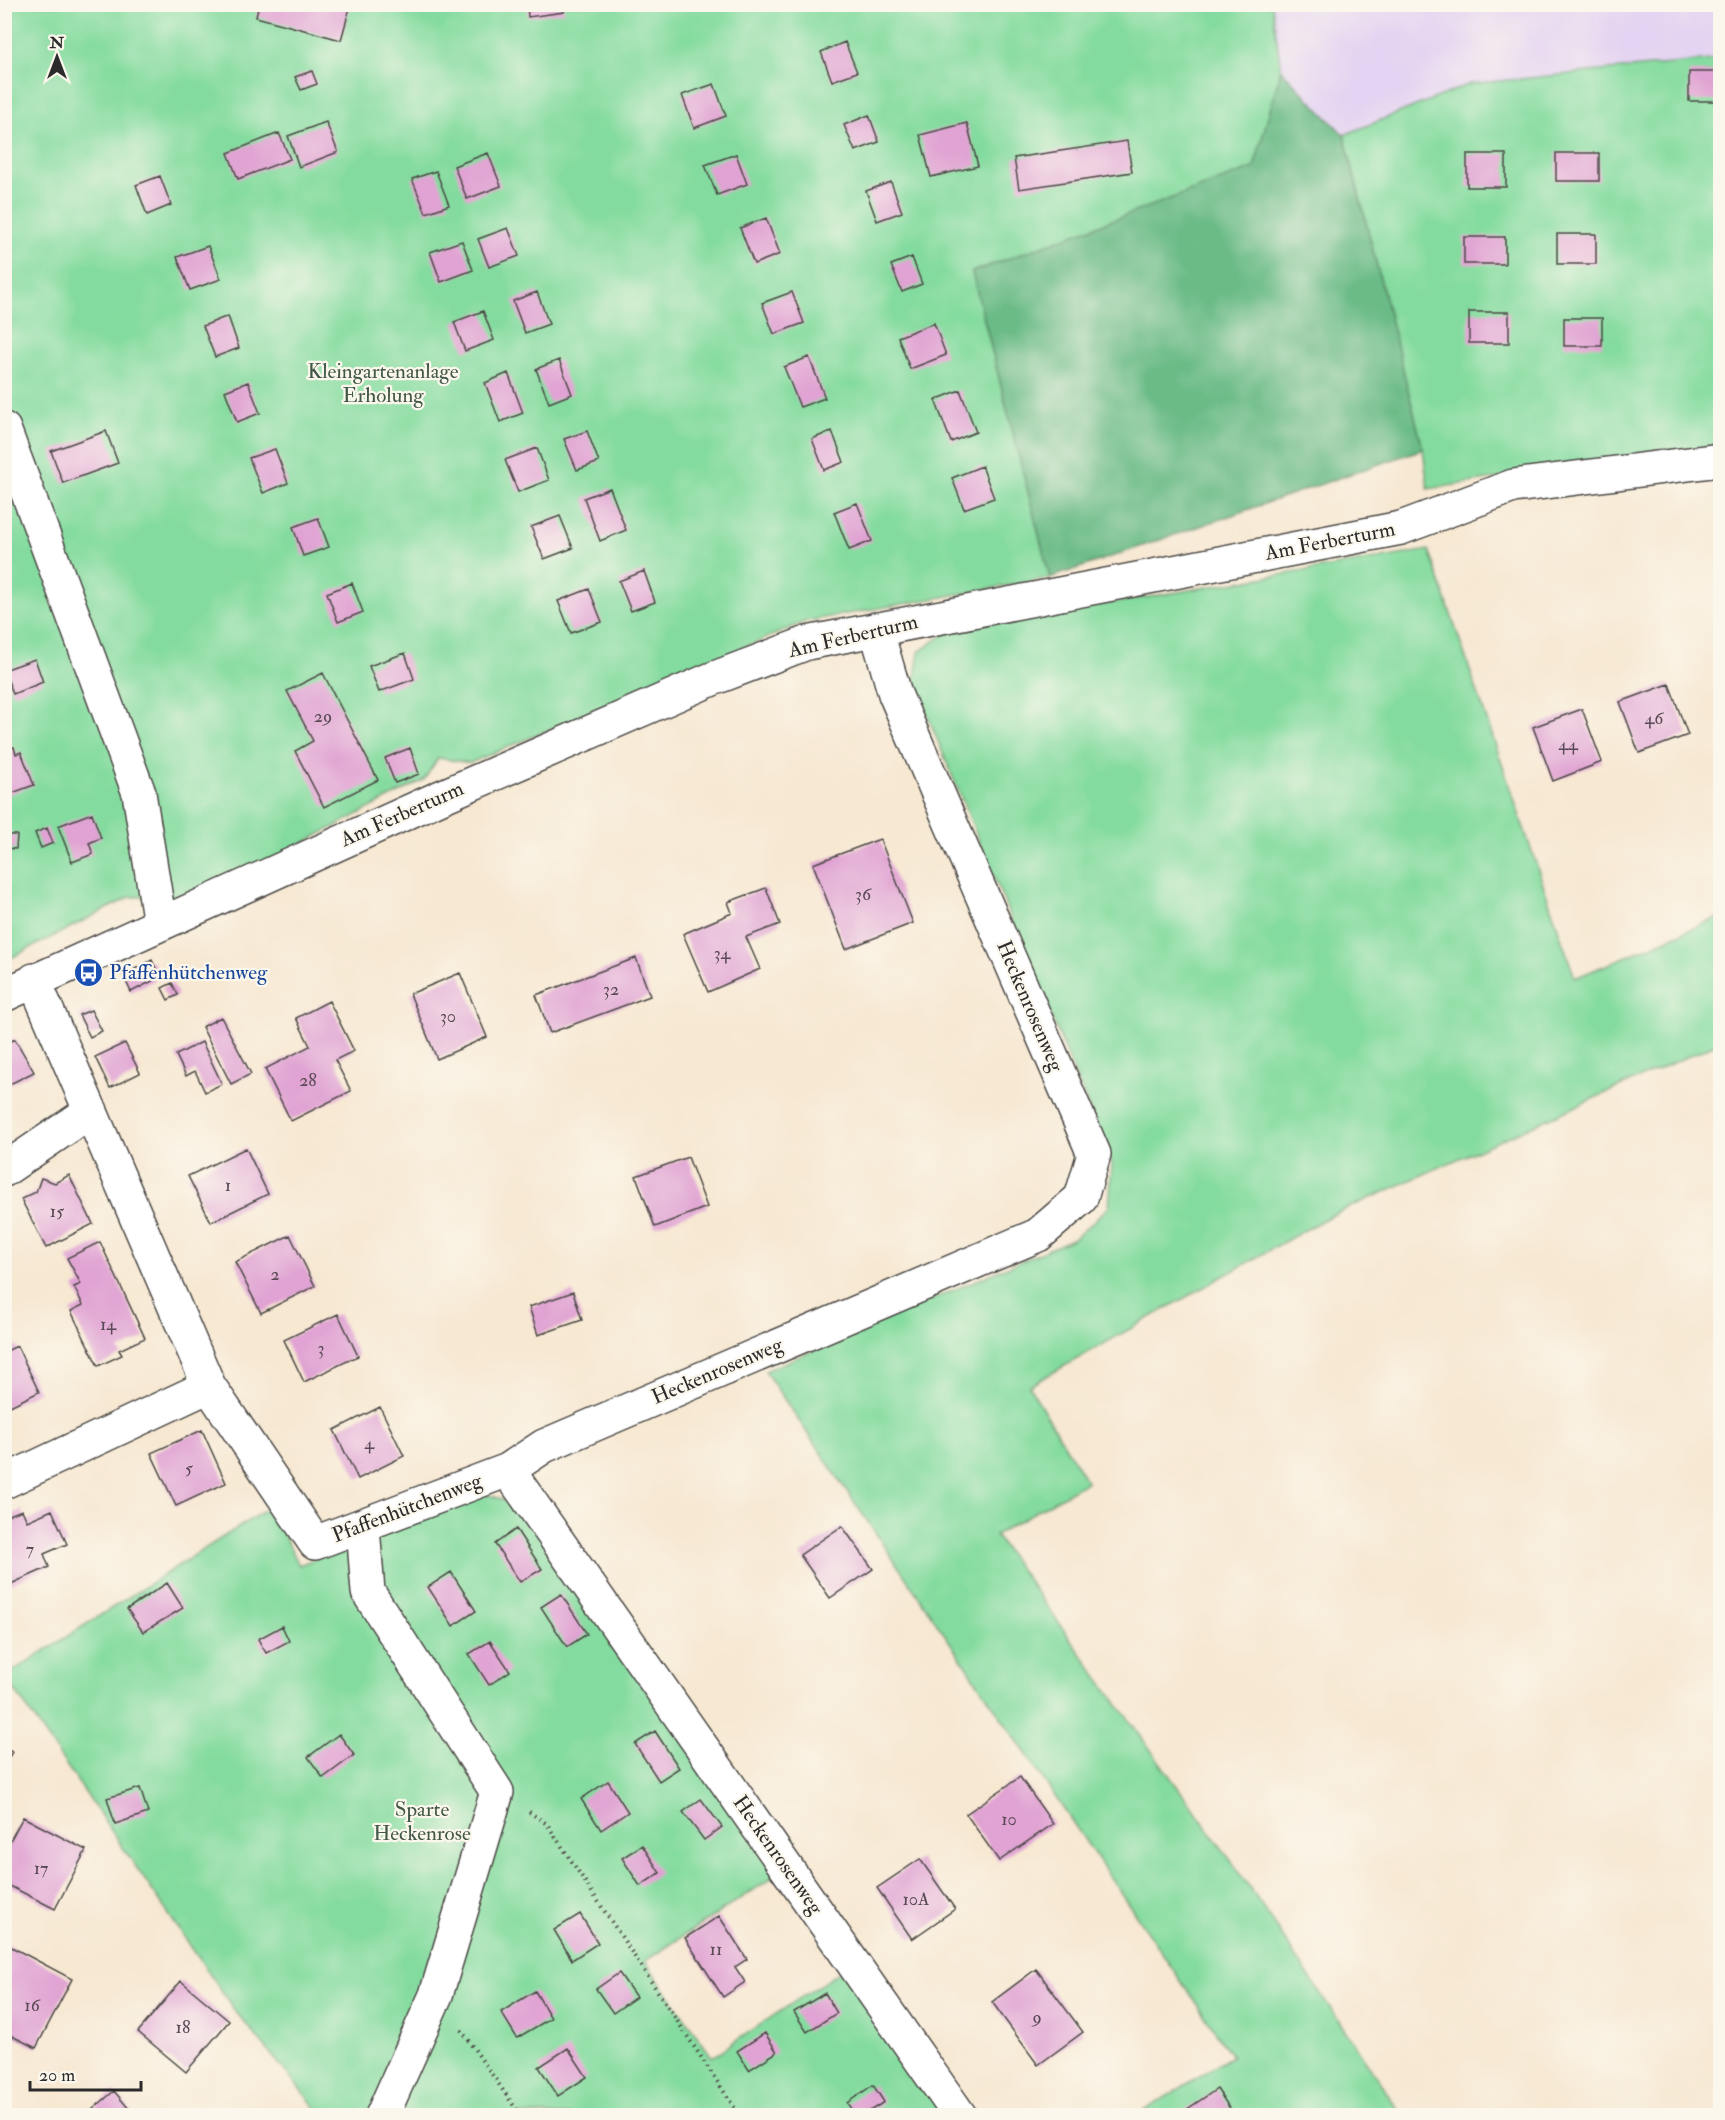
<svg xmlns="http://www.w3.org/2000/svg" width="1725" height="2120" viewBox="0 0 1725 2120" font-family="'IM FELL Double Pica',serif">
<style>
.built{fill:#e4d3f2}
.green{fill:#84db9f;stroke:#588365;stroke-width:1.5}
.forest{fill:#6bbb86;stroke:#4b7358;stroke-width:1.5}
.building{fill:#e0a3d3}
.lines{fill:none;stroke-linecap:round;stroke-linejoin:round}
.minor-casing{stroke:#4a4744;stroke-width:36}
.path{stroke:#4a4744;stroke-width:4;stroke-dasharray:1.5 4.5;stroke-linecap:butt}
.minor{stroke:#fff;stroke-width:33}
.labels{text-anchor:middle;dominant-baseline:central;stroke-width:4.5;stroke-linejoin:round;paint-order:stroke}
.number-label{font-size:18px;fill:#584955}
.park-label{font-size:21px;fill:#415748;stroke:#fbf7ec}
.street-label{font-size:21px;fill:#2b2b2b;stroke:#fbf7ec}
.transit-label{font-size:21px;fill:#164399;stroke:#fbf7ec;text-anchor:start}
</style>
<rect width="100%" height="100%" fill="#fbf7ec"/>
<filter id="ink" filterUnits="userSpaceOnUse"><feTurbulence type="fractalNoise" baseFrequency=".0167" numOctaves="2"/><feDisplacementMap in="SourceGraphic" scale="12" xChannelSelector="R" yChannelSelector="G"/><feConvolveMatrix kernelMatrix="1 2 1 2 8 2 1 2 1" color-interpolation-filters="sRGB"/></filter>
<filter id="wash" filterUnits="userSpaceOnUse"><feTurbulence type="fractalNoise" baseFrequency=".008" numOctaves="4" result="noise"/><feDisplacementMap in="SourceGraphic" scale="24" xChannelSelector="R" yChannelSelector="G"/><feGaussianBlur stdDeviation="1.35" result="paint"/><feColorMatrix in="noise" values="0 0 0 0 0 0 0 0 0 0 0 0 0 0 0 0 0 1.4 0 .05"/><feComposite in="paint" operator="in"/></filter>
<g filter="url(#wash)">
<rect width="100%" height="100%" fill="#f7e8d2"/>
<path class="built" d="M1272,5H1720V59L1470,84L1344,135L1281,70Z"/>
<path class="green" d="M5,5H1272L1281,70L1254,168L972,272L1050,578L807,621L470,763L438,758L424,780L203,895L130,897L5,961Z
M1720,59V445L1428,489L1423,449L1344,135L1470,84Z
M1429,550L1575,978L1720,917V1042L1328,1217L1029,1386L1087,1482L995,1535L1237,1869L1402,2115H1137L1232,2056L765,1371L1075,1238L1109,1207L1112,1164L914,683L919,652L950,630Z
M480,1492L520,1505L778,1874L645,1961L712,2057L845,1968L949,2115H322L235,2011L5,1676L270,1507L299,1565Z"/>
<path class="forest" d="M1281,70L1344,135L1423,449L1050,578L972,272L1254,168Z"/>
<g id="blocks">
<path class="building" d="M259,4H351L341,40L256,17Z
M527,4H563L564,12L528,17Z
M845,42L857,72L832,81L821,52Z
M312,71L317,84L301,90L295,77Z
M1689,72H1720V101H1689Z
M714,84L726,116L694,128L682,95Z
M869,115L879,142L855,151L844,125Z
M326,122L338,152L299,167L288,136Z
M967,123L978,166L931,177L920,135Z
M279,133L290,159L238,179L228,153Z
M1127,141L1132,172L1019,189L1014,158Z
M488,153L501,186L467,199L454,166Z
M1556,153H1599V181H1556Z
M736,154L747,184L717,195L705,165Z
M1467,154H1506V187H1467Z
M436,171L449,205L426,213L412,179Z
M160,176L171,205L147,215L136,185Z
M891,182L902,212L877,221L866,191Z
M766,218L780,254L754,264L740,228Z
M508,228L519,256L489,267L478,239Z
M1557,234H1596V264H1557Z
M1464,237H1505V264H1464Z
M462,241L473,270L441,282L430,252Z
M208,246L221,279L190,290L177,257Z
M912,257L922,284L902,292L891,265Z
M537,292L549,324L525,333L513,301Z
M792,292L804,323L774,334L762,303Z
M483,311L494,340L465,351L454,322Z
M1469,312H1509V343H1469Z
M228,316L239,348L215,357L203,326Z
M1564,318H1602V346H1564Z
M934,323L946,355L910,369L898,337Z
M809,357L825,398L800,407L784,367Z
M559,360L572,394L549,403L536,369Z
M508,373L523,413L500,422L485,383Z
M248,382L260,413L237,422L225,391Z
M960,390L976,432L951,442L935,400Z
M106,431L118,463L63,483L51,451Z
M587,431L599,462L577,470L564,439Z
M832,431L844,462L824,470L812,439Z
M537,448L549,480L518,492L505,460Z
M275,449L288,483L263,493L249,458Z
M982,466L994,498L964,509L952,478Z
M610,488L626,530L600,541L584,498Z
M857,503L872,541L849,550L834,512Z
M560,516L573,548L544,559L531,527Z
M318,518L329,547L303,556L293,527Z
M644,571L655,602L631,611L619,581Z
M352,583L363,612L338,622L327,593Z
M589,589L602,622L571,633L558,601Z
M405,653L414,679L379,692L369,666Z
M35,659L43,682L13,694L4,670Z
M323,673L378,780L324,807L295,751L313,741L287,691Z
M1669,684L1688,735L1639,753L1620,702Z
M1582,709L1602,762L1553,781L1533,727Z
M14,747L16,754L21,752L34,785L4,796V750Z
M410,748L419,774L395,783L385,758Z
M92,813L101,838L89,843L93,854L72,862L58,826Z
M47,828L53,843L41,848L35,833Z
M7,835H17L16,849L6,848Z
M880,839L913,923L846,949L813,864Z
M766,888L780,924L746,937L760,969L708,992L683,934L732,913L728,902Z
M636,958L650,996L550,1033L536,995Z
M152,960L160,977L131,992L123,975Z
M460,973L487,1037L437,1059L410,994Z
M172,983L178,995L168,1000L162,988Z
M329,1001L354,1051L335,1060L351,1091L291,1121L265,1069L310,1046L296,1018Z
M91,1010L102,1031L90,1037L79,1015Z
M221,1017L251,1074L231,1084L202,1027Z
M15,1039L34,1072L4,1087V1045Z
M202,1042L222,1084L205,1092L195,1071L186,1076L176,1055Z
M125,1043L140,1073L110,1088L95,1057Z
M246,1148L268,1194L211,1222L188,1176Z
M688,1157L707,1207L655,1227L636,1176Z
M69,1175L93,1224L46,1248L21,1199L36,1192L41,1178L55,1183Z
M290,1235L315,1286L261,1313L235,1262Z
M100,1242L145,1338L119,1350L122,1355L98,1366L71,1311L83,1305L74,1287L81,1284L67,1258Z
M573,1292L582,1320L538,1335L529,1307Z
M338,1314L358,1356L304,1382L284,1340Z
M17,1346L39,1392L4,1409V1352Z
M380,1407L404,1456L358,1479L334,1430Z
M202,1430L226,1483L176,1506L151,1453Z
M22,1510L27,1521L52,1510L67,1544L44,1554L49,1567L4,1587V1517Z
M842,1526L873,1569L830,1598L800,1555Z
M516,1529L542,1569L520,1582L495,1544Z
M451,1572L476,1611L453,1626L428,1587Z
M167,1583L183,1608L143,1632L127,1609Z
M561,1594L587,1634L567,1647L541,1607Z
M282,1626L289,1641L266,1653L258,1639Z
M490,1641L510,1671L489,1685L469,1654Z
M655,1731L679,1768L659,1781L635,1744Z
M339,1734L354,1755L323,1778L308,1757Z
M4,1748L12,1752L4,1765Z
M1020,1777L1053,1824L999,1861L966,1814Z
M608,1781L628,1812L601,1830L581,1799Z
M140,1788L148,1813L115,1824L107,1798Z
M701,1799L722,1827L704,1840L683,1812Z
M23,1817L86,1850L55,1909L4,1883V1852Z
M642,1845L660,1873L640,1886L622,1858Z
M920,1859L955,1909L912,1939L877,1888Z
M580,1914L598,1943L572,1960L554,1930Z
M719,1916L747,1959L735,1967L745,1982L723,1997L685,1938Z
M4,1943L72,1979L36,2048L4,2032Z
M1036,1969L1083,2032L1038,2065L992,2002Z
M619,1973L636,1997L613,2013L596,1989Z
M181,1981L229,2021L186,2072L138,2032Z
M535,1991L551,2018L517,2038L501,2012Z
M825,1993L837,2013L807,2032L794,2012Z
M765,2033L777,2052L749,2070L737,2051Z
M568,2048L587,2077L558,2096L539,2067Z
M873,2085L884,2102L862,2116H856L847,2103Z
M1217,2089L1231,2110L1222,2116H1190L1186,2110Z
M114,2091L135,2116H85Z"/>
</g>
</g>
<g filter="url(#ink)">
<use href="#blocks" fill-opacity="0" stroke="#4a4744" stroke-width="1.5"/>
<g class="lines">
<defs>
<path id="minor" d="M4,429L139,793L160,924
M34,980L209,1386L315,1543L508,1470L544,1446L1038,1235L1081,1198L1094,1154L895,694L876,629
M4,995L441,797L712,679L807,643L1401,528L1513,486L1720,460
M4,1170L91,1111
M508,1470L960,2116
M4,1482L209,1386
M363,1527L368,1592L497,1792L436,1995L382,2116"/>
</defs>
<use href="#minor" class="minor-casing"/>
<path class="path" d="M529,1812L547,1824L740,2116
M461,2030L521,2116"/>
<use href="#minor" class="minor"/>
</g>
</g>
<defs>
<symbol id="bus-disc" viewBox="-11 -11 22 22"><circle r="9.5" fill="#1a4fb4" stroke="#fbf7ec"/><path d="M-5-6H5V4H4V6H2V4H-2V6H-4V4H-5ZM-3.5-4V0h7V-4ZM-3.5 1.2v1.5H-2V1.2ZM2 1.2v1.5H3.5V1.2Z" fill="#fff"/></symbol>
</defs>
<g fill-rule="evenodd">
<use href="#bus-disc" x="72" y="956" width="33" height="33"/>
</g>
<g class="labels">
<g class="number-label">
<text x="323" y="716">29</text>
<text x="1654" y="718">46</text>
<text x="1568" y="744">44</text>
<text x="863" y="894">36</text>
<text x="722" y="953">34</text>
<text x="611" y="989">32</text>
<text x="448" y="1016">30</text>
<text x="308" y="1080">28</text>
<text x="228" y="1185">1</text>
<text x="57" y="1211">15</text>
<text x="275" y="1274">2</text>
<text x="108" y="1324">14</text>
<text x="321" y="1348">3</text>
<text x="369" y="1443">4</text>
<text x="189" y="1468">5</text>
<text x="30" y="1549">7</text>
<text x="1009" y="1819">10</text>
<text x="41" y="1868">17</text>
<text x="916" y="1899">10A</text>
<text x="716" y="1949">11</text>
<text x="32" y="2005">16</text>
<text x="1037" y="2017">9</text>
<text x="183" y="2027">18</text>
</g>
<g class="park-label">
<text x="383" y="371">Kleingartenanlage<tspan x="383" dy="24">Erholung</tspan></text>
<text x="422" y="1809">Sparte<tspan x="422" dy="24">Heckenrose</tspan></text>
</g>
<g class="street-label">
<text transform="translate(1330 541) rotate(-11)">Am Ferberturm</text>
<text transform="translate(853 636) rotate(-13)">Am Ferberturm</text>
<text transform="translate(402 814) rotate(-24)">Am Ferberturm</text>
<text transform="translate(1030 1006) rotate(67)">Heckenrosenweg</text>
<text transform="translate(717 1371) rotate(-23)">Heckenrosenweg</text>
<text transform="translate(407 1508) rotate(-21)">Pfaffenhütchenweg</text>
<text transform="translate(778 1855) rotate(55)">Heckenrosenweg</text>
</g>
<g class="transit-label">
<text x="109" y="972">Pfaffenhütchenweg</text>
</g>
</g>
<rect width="1725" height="2120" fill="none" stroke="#fbf7ec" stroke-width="24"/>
<g transform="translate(57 57)" stroke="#fbf7ec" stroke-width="4.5" paint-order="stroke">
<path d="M0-4.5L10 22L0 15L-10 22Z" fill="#2b2b2b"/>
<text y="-9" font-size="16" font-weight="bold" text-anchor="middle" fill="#2b2b2b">N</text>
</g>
<path d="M30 2081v9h111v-9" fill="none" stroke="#2b2b2b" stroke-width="3"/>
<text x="39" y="2081" font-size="18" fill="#2b2b2b" stroke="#fbf7ec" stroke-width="4.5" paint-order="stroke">20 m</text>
</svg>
